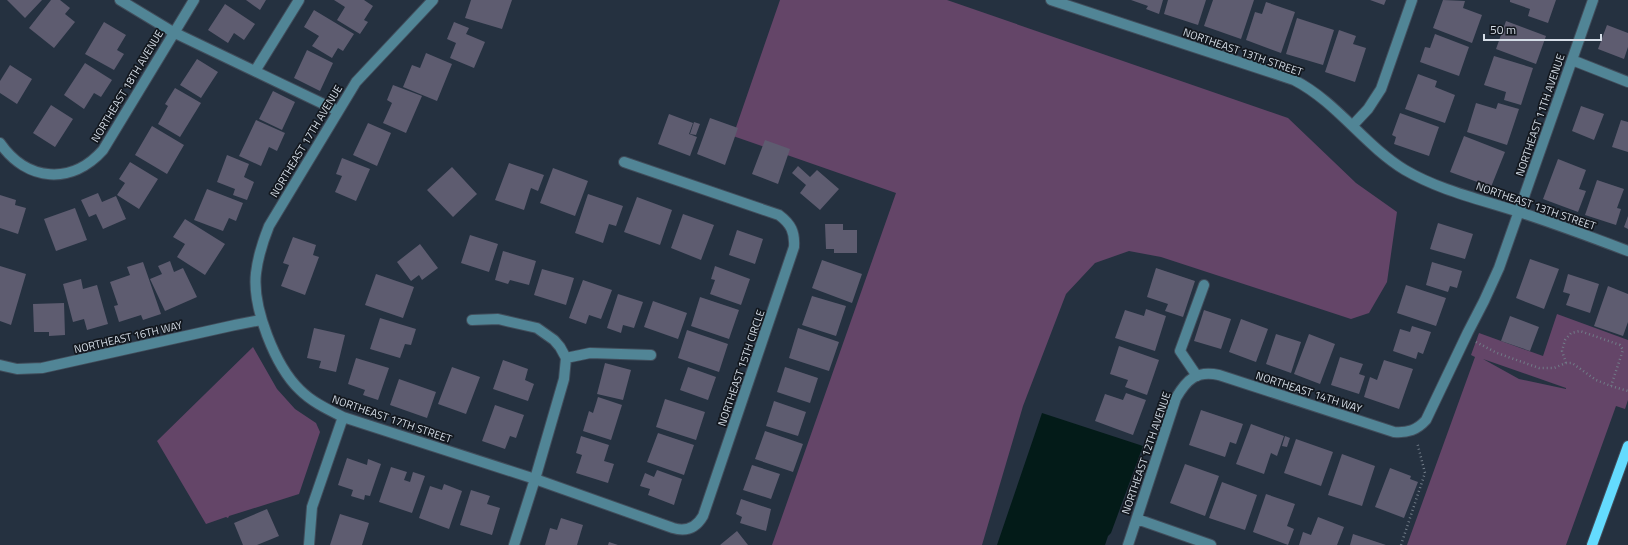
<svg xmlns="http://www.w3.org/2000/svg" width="1628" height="545" viewBox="0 0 1628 545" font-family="'Titillium Web',sans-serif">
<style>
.green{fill:#644568;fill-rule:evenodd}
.water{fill:#031b18}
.building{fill:#5e5c70}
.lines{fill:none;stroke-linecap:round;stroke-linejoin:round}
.minor-casing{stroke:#414d5b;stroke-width:12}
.major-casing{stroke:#414d5b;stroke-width:12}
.path{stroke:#717c88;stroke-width:2.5;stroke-dasharray:1 3;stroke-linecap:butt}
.minor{stroke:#518596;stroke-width:10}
.major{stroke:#64dbfe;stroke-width:10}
.labels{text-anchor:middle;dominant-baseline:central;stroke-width:3.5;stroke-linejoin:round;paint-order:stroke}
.street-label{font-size:11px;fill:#d5dde7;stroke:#13181f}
</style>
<rect width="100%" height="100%" fill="#253140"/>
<path class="green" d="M780,0H947L1288,118L1356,183L1397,212L1387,282L1369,313L1351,319L1161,257L1129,251L1095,263L1066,294L1023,406L982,545H772L896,193L733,136Z
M1557,314L1628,340V400L1625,409L1616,406L1566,545H1407L1475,357L1471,355L1479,333L1543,356ZM1483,359L1566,388V389L1519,379Z
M253,347L277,389L295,409L316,423L320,432L299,494L229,516L228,518L226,517L206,524L157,441Z"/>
<path class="water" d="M1042,413L1143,446L1111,533L1108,536L1105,545H997Z"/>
<path class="building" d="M7,0H42L25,18Z
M51,0H60L70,8L65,14L75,22L54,48L29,28Z
M246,0H266L260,10Z
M334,0H364L373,6L364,20L368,22L360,34L337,20L345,7Z
M471,0H512L502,29L465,18Z
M1131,0H1163L1159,14L1146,9L1148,6Z
M1168,0H1206L1198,25L1164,14Z
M1213,0H1254L1241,39L1204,26Z
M1370,0H1386L1384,5Z
M1443,0L1465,1L1463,8L1482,15L1472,43L1433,28Z
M1510,0H1556L1548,23L1528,16L1530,9L1510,2Z
M1266,2L1295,12L1281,53L1246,40L1255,12L1262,14Z
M225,4L255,24L244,40L234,33L228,43L208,30Z
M314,10L354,34L343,51L338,48L332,58L312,46L319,36L304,27Z
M1297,18L1334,30L1323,65L1286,54Z
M1506,21L1546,36L1536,64L1496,49Z
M104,22L126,35L117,50L124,54L114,70L85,54Z
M454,22L469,28L466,34L485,42L474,68L450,58L456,43L447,39Z
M1607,25L1628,33V47L1624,59L1598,49Z
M1339,30L1356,36L1353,44L1366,48L1355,82L1325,72Z
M1435,34L1469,47L1459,76L1420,62L1425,47L1430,48Z
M307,50L333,63L320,91L294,78Z
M426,53L452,64L437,101L403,87L412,65L420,68Z
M1494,56L1533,68L1521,105L1504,100L1506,92L1484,85Z
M197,59L218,72L201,98L180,85Z
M85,63L112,80L101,97L94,93L84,109L64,95Z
M10,65L32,79L17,104L0,93V81Z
M1418,74L1437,81L1435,87L1455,95L1445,123L1405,109Z
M393,85L422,96L406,133L383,123L392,103L387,100Z
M175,88L201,103L180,137L158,124L168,106L165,104Z
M273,91L295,102L282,130L259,119Z
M1476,103L1496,109L1498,103L1519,109L1507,145L1467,132Z
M51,105L73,119L55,147L33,133Z
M1581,106L1604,114L1594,140L1572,131Z
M1400,113L1439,127L1429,156L1394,144L1396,137L1392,135Z
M669,114L693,123L689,134L697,137L690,156L658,144Z
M710,118L738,128L725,165L697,154Z
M256,120L285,133L277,151L269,147L261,166L239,156Z
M1621,120L1628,122V152L1612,147Z
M694,122L700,124L696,135L690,134Z
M368,123L391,133L377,166L353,155Z
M152,126L184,145L167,174L135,155Z
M1464,136L1505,152L1491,187L1450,172Z
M765,140L790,149L778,184L752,174Z
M227,155L249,164L244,177L254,182L247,200L233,195L235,189L217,182Z
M342,158L370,169L356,201L335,192L342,176L336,174Z
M1558,159L1586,170L1579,189L1586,191L1578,212L1543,199Z
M130,162L158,179L139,209L117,195L125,183L119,179Z
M509,163L544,175L538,191L531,188L524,210L495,200Z
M798,166L810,177L817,170L839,189L820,210L800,193L806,185L792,173Z
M452,167L477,194L453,217L427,190Z
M553,168L588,181L575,216L540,203Z
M1597,180L1624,189L1617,208L1621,209L1616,225L1585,215Z
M207,189L243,203L236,221L229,218L223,231L194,220Z
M98,193L102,202L116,196L126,219L103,229L96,214L89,217L81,200Z
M588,194L623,206L616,226L609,224L603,243L575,233Z
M0,195L16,200L15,205L26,208L18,234L0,228Z
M637,197L672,210L660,245L624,232Z
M75,208L87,240L56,251L44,219Z
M683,214L714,225L701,260L671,248Z
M1628,216V229L1624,227Z
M185,219L225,244L205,275L177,257L185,244L173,237Z
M1438,223L1473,234L1465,259L1430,249Z
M825,224H843V230H857V253H834V249H826Z
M737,230L763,239L755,264L729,255Z
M470,235L498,244L489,272L461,263Z
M293,237L316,245L313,255L319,257L305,295L281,286L289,265L283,263Z
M420,244L438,268L422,280L419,275L411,281L397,262Z
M503,251L536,261L529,285L510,280L508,284L495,280Z
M1530,259L1559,269L1544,309L1516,298Z
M822,260L862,274L852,303L812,288Z
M170,261L174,272L183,268L197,297L165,311L150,279L162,274L158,266Z
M143,262L161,314L143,320L141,315L119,322L114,306L118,305L110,282L130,275L127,267Z
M1432,262L1462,271L1457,288L1450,286L1448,292L1426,285Z
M0,266L26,274L11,325L0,321Z
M715,266L750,279L741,305L710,294L715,280L711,279Z
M1156,268L1195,281L1183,317L1165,311L1168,304L1147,297Z
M542,269L574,278L566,305L534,295Z
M376,274L414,287L403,318L365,305Z
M1568,274L1599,284L1590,313L1566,305L1570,294L1563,292Z
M81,279L83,289L97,285L108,324L87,330L84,319L73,322L63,284Z
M583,280L612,290L601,319L589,315L586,324L569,318Z
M1406,285L1446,298L1436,326L1397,313Z
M1608,286L1628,294V322L1623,336L1594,326Z
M618,294L643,302L634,328L623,325L621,333L607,328Z
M812,296L846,306L836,336L802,325Z
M700,297L739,310L729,339L691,326Z
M653,301L687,313L678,339L644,327Z
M64,303L65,335L49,336V332H34L33,304Z
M1146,309L1166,316L1155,351L1115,338L1125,310L1144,316Z
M1204,310L1231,319L1221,349L1194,341Z
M1510,316L1539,327L1530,351L1501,341Z
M380,318L416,329L411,345L405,344L400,358L370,349Z
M1241,319L1268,329L1256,362L1229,352Z
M1412,326L1431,332L1423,354L1418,352L1416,359L1393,351L1400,329L1410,332Z
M314,328L345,335L336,372L319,368L321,361L307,358Z
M798,328L839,342L829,371L789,358Z
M687,330L728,344L719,372L678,358Z
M1276,334L1301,342L1291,373L1266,364Z
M1309,334L1335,344L1320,384L1294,374Z
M1119,346L1159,360L1147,395L1125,387L1128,380L1110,374Z
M1340,357L1363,364L1359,374L1365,376L1359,394L1331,385Z
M356,358L389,368L378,400L363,395L365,390L348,384Z
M503,360L528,369L525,380L534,384L528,401L493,389Z
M1384,360L1413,369L1399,409L1364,397L1370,377L1377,380Z
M605,363L631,370L623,400L597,394Z
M452,367L480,377L466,414L438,404Z
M688,367L716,377L708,400L680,390Z
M785,367L818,378L810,403L777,392Z
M399,379L436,392L427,418L390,405Z
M1126,393L1146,400L1133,435L1095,421L1105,394L1123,400Z
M598,397L622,405L611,440L583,431L589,411L593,413Z
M665,399L705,412L696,440L656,427Z
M774,401L806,412L798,436L766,426Z
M495,405L524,415L516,438L510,436L505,449L482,441Z
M1201,410L1243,424L1236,444L1230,442L1225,457L1189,445Z
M1251,424L1284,436L1277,456L1271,453L1264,474L1236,464Z
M765,431L803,444L793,472L755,459Z
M658,433L694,445L684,475L647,462Z
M581,436L609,445L604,461L614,464L608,483L576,473L582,455L576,453Z
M1285,436L1290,438L1287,447L1282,446Z
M1296,439L1333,452L1321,486L1284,473Z
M1342,454L1375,466L1362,506L1328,495Z
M347,458L367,465L368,459L381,464L370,496L365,495L364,500L351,496L353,490L338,485Z
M1185,464L1219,476L1205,516L1170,503Z
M752,465L780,474L771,499L743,490Z
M391,467L407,472L404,480L410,482L413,472L425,476L412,513L379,502Z
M1390,468L1411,476L1410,479L1418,482L1404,518L1375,507Z
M657,470L682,479L674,505L648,495L650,489L640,486L645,473L654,477Z
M1222,482L1257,495L1245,530L1209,518Z
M444,484L462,491L449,529L419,518L430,486L442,490Z
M471,490L490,496L487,504L500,508L492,535L460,525Z
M1266,494L1295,504L1287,526L1294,529L1288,545L1253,532Z
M741,499L771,509L766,531L740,523L742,517L736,514Z
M267,509L279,536L257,545H243L234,523Z
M340,514L369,523L362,545H330Z
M1318,517L1344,527L1337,545H1299L1303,532L1311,535Z
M561,518L583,525L577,545H545L550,528L557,530Z
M737,531L748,545H720Z
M1353,534L1386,545H1350Z
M609,542L618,545H608Z"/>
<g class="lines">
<defs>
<path id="minor" d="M120,0L173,32L338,111
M433,0L356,82L269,226C263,241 258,256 256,273C252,307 275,366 300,390C312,402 327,409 343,417L535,479L673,528C686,532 696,528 703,516L794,247C795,232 791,224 779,215L624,162
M1051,0L1294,80C1337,102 1364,145 1405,170C1439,190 1479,199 1516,211C1554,223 1591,237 1628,251
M1572,60L1628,82
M255,71L299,0
M1353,125L1368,109L1381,89L1412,0
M0,143C27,182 72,185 103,150L194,0
M472,320L498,319L537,328L554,340L560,347L566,358L564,379L535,479L514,545
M566,358L590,353L651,355
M0,365L17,369L42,368L235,325L261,320
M1197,376L1180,351L1204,285
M1137,519L1211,545
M309,545L312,507L343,417
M1128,545L1176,398C1187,379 1197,370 1219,375L1394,432C1408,433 1417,430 1426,420L1468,332L1484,301L1499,268L1593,0"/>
<path id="major" d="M1592,545L1628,446"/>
</defs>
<use href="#minor" class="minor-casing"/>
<use href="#major" class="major-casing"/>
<path class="path" d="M1476,342L1497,353L1539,368H1554L1566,363H1572L1596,380L1611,386L1628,391
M1566,363L1562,351L1565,340L1571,333L1580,331L1620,345L1623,350L1611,386
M1401,545L1425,473L1417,442"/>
<use href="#minor" class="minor"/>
<use href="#major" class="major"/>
</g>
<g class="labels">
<g class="street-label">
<text transform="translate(1243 52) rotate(19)">NORTHEAST 13TH STREET</text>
<text transform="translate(127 86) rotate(-59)">NORTHEAST 18TH AVENUE</text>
<text transform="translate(1540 115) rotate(-71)">NORTHEAST 11TH AVENUE</text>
<text transform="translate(306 141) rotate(-59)">NORTHEAST 17TH AVENUE</text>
<text transform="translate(1536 206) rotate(19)">NORTHEAST 13TH STREET</text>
<text transform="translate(128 337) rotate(-13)">NORTHEAST 16TH WAY</text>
<text transform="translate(741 368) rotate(-71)">NORTHEAST 15TH CIRCLE</text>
<text transform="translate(1309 392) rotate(18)">NORTHEAST 14TH WAY</text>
<text transform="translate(392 419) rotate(19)">NORTHEAST 17TH STREET</text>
<text transform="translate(1146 453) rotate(-71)">NORTHEAST 12TH AVENUE</text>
</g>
</g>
<path d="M1484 34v6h117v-6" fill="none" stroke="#d5dde7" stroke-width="2"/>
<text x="1490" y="34" font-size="12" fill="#d5dde7" stroke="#13181f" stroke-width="3" paint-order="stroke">50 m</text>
</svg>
